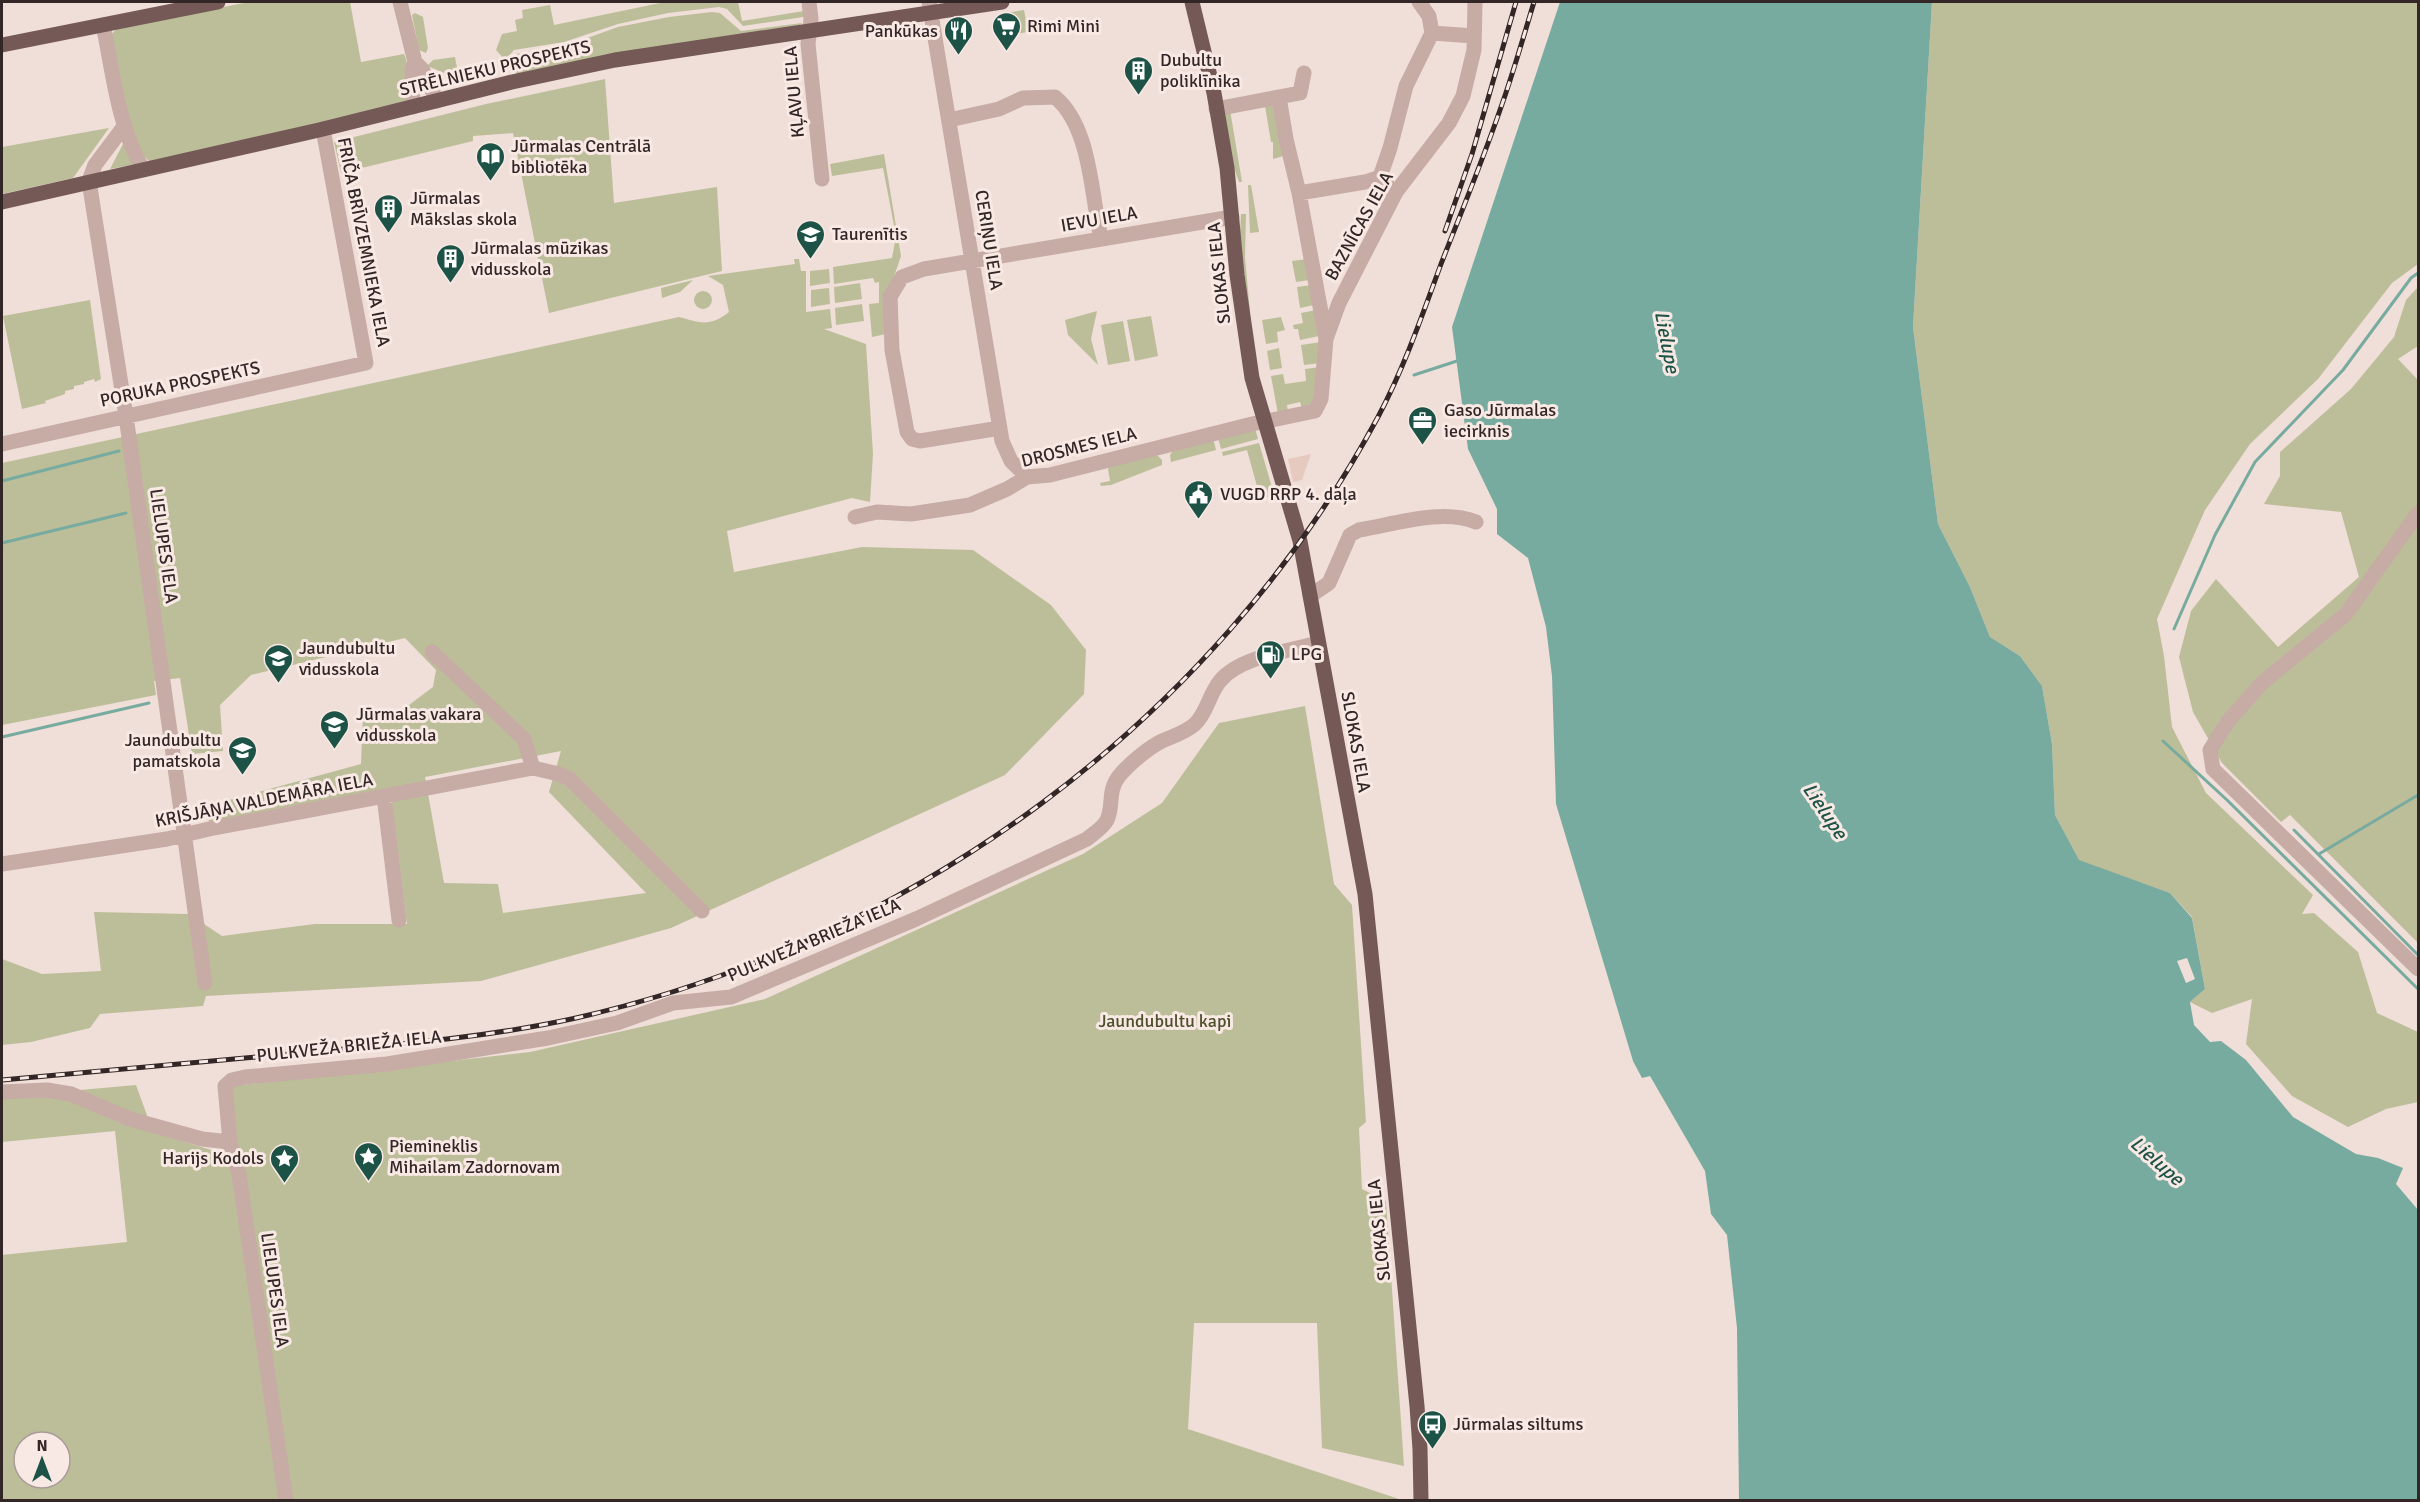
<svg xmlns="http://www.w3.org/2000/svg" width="2420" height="1502" viewBox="0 0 2420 1502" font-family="Signika,sans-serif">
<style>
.green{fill:#bcbe99;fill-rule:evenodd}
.plaza{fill:#e7cabf}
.water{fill:#78ab9f}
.pier{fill:#f0ded8}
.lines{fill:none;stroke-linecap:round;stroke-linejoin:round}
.stream{stroke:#78ab9f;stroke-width:3}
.minor{stroke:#c7aba5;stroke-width:15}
.major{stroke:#745957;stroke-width:15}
.rail-casing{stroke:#332626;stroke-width:5}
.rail{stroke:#f8e9e4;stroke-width:3;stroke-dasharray:9;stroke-linecap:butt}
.labels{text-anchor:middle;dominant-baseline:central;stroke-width:6;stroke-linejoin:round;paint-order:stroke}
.poi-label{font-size:18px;fill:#332626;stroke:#f8e9e4;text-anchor:start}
.street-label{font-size:18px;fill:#332626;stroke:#f8e9e4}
.park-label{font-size:18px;fill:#4d502b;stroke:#f8e9e4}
.water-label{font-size:20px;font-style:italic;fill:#1d5246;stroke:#f8e9e4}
</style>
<rect width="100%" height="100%" fill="#f0ded8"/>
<path class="green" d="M249,2H350L361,62L404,54C410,67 412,93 404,105L151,163L138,150L131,129L111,35L117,28Z
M665,2H738L742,21L804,11L803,17L743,26L727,9L719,7L668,13L618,24L564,42L514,50L505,60L496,50L502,34L517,31L515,20L523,18L522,10L550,5L554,25Z
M1932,2H2418V264L2392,283L2318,379L2250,444L2205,510L2157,619L2164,656L2172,727L2206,793L2313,895L2302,914L2314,913L2358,952L2377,1013L2418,1032V1102L2386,1109L2348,1127L2292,1096L2246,1044L2252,999L2212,1013L2190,1002L2205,989L2192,917L2170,893L2079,861L2055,815L2052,744L2042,686L2020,656L1990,637L1970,587L1938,524L1913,327Z
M1024,10L1028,32L1003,36L1002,28L1007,21L1006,13Z
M712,12L720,13L741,31L802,23L799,27L518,75L507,63L516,54L565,46L618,27L669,17Z
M415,13L423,17L428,48L426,53L419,50L412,15Z
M455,57L459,79L427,66L433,60Z
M605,79L614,203L717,187L722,271L549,313L513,133L473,136V141L341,173L334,142L486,104Z
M1271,105L1275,107L1287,155L1273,159V142H1271L1265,106Z
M1230,110L1242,182H1239L1232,162L1224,115Z
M109,128L73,178L2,194V147Z
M126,142L132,165L110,169L123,144Z
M884,154L901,256L886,300V334L872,337L869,304L879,303V282L875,283L873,278L834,284L833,267L892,258L896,236L883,168L832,176L830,164Z
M1248,185H1251L1259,232L1250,233Z
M1241,214H1246L1245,257L1250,312L1247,310L1240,234Z
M794,259H799L801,271H806V312L830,309L832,328L824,329L866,344L873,454L870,502L852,498L727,531L734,572L862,547L973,550L1051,605L1086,650L1084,694L1005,775L671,928L481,981L206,996L203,1006L100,1014L90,1028L31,1042L2,1045V959L42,974L101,971L94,912L189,914L222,936L315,924H407L390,788L209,822L207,806L361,764L363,714L405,708L433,687L436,670L405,638L251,675L220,705L223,751L192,754L180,678L154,681L156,695L2,725V463L679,317C701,323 710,327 729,312L723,285L708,276L795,264ZM561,751L549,792L646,893L503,913L498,884L444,883L425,777Z
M1307,259L1310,280L1296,282L1292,261Z
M829,269L830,283L810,286V271Z
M693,280L680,292L662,298L661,288Z
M860,283L862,299L835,303L834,287Z
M1312,285L1314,305L1300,308L1297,287Z
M2418,287V346L2398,359L2418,380V943L2290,815L2281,822L2222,763L2193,712L2179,657L2191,611L2216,579L2278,647L2359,577L2341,512L2264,504L2280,476V452L2351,389L2394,337L2406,300Z
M829,288L830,304L811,307V290Z
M694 300a9 9 0 1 1 18 0a9 9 0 1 1-18 0Z
M90,300L101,379L95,382L94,379L84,382V384L74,386V389L65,391V394L45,401L46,403L22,409L3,316Z
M862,304L864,321L836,325L835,308Z
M1316,310L1319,336L1300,340L1298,329H1294L1293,325L1303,323L1301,313Z
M1097,311L1091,339L1098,365L1068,335L1065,320Z
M1151,316L1158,356L1135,361L1127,320Z
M1281,317L1285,330L1277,332L1278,342L1266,344L1262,320Z
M1123,321L1130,361L1108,365L1101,325Z
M1321,342V363L1304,365L1301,345Z
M1279,348L1282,368L1270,370L1267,351Z
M1321,367L1314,403L1302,408L1300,402L1287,405L1288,412L1278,414L1271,376L1283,374L1285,384L1306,381L1305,369Z
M1255,428L1258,439L1221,449L1218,438Z
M1213,438L1216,450L1171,462L1170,455L1175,448Z
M1259,443L1274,494L1261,501L1247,450L1223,456L1222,452Z
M1157,455L1162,460V465L1111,485L1101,486L1100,483L1110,481L1108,469L1112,465Z
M1305,706L1334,884L1352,905L1366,1122L1359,1128L1362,1189L1386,1201L1404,1466L1322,1448L1317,1323H1194L1188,1429L1402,1500H2V1255L127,1242L115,1131L2,1142V1097L136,1085L153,1132L221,1153L232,1086L530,1052L765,999L1083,854L1162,803L1219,723ZM24,1442H60V1478H24Z"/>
<path class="plaza" d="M1311,454L1302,480L1293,482L1288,459Z"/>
<path class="water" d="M1560,2H1932L1913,327L1938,524L1970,587L1990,637L2020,656L2042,686L2052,744L2055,815L2079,860L2170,893L2192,918L2205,989L2190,1002L2194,1025L2210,1042L2221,1041L2246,1060L2293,1117L2356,1154L2378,1158L2403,1168L2396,1184L2418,1210V1500H1739L1737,1328L1727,1235L1711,1214L1705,1171L1650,1076L1642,1078L1633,1061L1556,804L1552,676L1546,627L1528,558L1497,534V509L1468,449L1452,327Z"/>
<path class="pier" d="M2187,958L2195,979L2186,983L2177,961Z"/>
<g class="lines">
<path class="stream" d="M1414,375L1460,360
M2,481L119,451
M2,543L126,513
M2174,629L2215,535L2255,462L2343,370L2411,278L2418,273
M2,737L149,703
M2163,741L2227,800L2418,989
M2294,830L2418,955
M2319,854L2418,795"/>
<path class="minor" d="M400,2L415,62L422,69L437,101
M809,2L811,19L808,44L822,179
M929,2L1002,441L1011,461L1027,477
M103,25C113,72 118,127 143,169
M1432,33L1474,36
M1279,97L1286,139L1299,193L1326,339
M413,107L412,70L415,62
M1216,109L1300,93L1304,73
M949,120L999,109L1023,98L1055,97C1091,127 1091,195 1101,238
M125,125L95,165L89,181L126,416L205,983
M1380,177L1390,148L1406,86L1432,33L1429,16L1419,2
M1299,193L1365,182L1380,177L1387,184
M1000,428L920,441L912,439L907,432L892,350L890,297L902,277L924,269L1232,217
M2,444L366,363L323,129
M2418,513L2346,614L2262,683L2229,720L2210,750L2213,769L2418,969
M855,517L877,512L911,514L970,505L1007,489L1027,477L1050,475L1252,424L1315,411L1321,399L1326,339L1339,303L1396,192L1449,123L1463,96L1474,50L1475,2
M1310,596L1329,583L1350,535L1359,530C1395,524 1443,508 1476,522
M432,652L524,739L533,768L559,774L570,779L702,911
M384,796L399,920
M2,864L167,839L209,829L533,768
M2,1092L47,1090L71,1094L130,1119L202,1139L230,1142
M286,1500L239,1174L230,1142L225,1086L232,1080L245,1077L387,1064L548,1038L617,1023L673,1003L731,997L916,919L1087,839C1094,833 1103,828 1107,820C1114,805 1107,792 1119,776C1129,764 1148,748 1162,741C1173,736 1185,733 1195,724C1207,713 1209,694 1220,681C1239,657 1289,651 1318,643"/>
<path class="major" d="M1192,2L1214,93L1227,168L1237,275L1252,378L1300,541L1365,894L1417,1406L1420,1449L1421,1500
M2,45L218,2
M2,202L319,130L512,82L615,60L1002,2"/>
<defs>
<path id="rail" d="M1445,231L1472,154L1516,2
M2,1080C101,1071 200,1062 300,1053C392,1045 485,1038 576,1018C912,942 1214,722 1378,417C1404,368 1422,316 1441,264C1461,213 1482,162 1500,110C1513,74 1523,38 1534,2"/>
</defs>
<use href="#rail" class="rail-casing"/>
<use href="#rail" class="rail"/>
</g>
<defs>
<symbol id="supermarket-pin" viewBox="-11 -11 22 30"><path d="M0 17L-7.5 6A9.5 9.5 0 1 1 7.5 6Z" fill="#1d5246" stroke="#f8e9e4"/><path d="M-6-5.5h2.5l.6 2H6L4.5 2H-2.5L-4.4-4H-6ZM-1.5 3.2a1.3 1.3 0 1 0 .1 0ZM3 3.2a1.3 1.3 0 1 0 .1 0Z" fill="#fff"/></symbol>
<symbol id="restaurant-pin" viewBox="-11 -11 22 30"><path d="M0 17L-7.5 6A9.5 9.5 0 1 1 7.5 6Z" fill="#1d5246" stroke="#f8e9e4"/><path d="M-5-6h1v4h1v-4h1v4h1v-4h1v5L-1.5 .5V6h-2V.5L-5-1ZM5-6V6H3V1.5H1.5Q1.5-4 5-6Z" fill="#fff"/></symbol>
<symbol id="building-pin" viewBox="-11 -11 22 30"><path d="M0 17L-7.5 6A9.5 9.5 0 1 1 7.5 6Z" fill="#1d5246" stroke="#f8e9e4"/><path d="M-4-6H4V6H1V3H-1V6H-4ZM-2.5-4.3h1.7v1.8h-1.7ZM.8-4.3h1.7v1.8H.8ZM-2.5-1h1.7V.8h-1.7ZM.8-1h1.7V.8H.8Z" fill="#fff"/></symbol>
<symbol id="library-pin" viewBox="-11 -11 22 30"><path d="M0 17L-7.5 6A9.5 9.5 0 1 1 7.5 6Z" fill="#1d5246" stroke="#f8e9e4"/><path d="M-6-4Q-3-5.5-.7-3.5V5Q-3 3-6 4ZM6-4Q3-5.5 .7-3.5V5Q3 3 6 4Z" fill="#fff"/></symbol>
<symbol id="school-pin" viewBox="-11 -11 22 30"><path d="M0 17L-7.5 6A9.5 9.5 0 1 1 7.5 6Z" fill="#1d5246" stroke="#f8e9e4"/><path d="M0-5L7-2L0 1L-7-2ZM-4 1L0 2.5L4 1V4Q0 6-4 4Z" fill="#fff"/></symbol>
<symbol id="office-pin" viewBox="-11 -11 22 30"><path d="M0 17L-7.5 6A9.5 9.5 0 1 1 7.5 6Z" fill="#1d5246" stroke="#f8e9e4"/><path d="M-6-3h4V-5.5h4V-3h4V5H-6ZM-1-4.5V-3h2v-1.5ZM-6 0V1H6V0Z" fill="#fff"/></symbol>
<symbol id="civic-pin" viewBox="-11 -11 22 30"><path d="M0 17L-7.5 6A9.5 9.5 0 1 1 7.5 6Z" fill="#1d5246" stroke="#f8e9e4"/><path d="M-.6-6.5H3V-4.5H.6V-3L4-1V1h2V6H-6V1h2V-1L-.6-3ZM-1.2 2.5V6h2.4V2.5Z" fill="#fff"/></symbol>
<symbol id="fuel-pin" viewBox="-11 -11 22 30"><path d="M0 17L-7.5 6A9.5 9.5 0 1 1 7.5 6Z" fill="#1d5246" stroke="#f8e9e4"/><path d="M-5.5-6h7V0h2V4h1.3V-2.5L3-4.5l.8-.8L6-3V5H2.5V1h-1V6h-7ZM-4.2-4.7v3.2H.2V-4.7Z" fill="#fff"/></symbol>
<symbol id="sight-pin" viewBox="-11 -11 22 30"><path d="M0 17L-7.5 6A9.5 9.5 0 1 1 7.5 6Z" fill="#1d5246" stroke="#f8e9e4"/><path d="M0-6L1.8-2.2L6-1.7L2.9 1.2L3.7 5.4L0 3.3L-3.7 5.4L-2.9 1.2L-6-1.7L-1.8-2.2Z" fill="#fff"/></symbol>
<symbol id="bus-pin" viewBox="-11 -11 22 30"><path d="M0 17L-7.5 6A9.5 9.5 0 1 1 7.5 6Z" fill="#1d5246" stroke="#f8e9e4"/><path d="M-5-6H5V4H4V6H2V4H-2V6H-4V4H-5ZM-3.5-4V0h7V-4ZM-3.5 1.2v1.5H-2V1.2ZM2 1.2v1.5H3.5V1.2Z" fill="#fff"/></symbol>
</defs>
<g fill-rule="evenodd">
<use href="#supermarket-pin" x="990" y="10" width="33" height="45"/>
<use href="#restaurant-pin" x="942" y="14" width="33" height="45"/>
<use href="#building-pin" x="1122" y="54" width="33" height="45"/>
<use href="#library-pin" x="474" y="140" width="33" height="45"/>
<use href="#building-pin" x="372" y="192" width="33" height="45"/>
<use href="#school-pin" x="794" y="218" width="33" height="45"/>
<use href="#building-pin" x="434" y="242" width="33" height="45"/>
<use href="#office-pin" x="1406" y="404" width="33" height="45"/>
<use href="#civic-pin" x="1182" y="478" width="33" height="45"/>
<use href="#fuel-pin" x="1254" y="638" width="33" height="45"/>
<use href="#school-pin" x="262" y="642" width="33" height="45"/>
<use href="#school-pin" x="318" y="708" width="33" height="45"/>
<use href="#school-pin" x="226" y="734" width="33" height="45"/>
<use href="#sight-pin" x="352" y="1140" width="33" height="45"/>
<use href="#sight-pin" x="268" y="1142" width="33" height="45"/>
<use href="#bus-pin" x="1416" y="1408" width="33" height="45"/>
</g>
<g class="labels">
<g class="poi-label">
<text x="1027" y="26">Rimi Mini</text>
<text x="938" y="31" text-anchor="end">Pankūkas</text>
<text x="1160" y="60">Dubultu<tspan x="1160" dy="21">poliklīnika</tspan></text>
<text x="511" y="146">Jūrmalas Centrālā<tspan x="511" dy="21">bibliotēka</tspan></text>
<text x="410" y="198">Jūrmalas<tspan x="410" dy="21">Mākslas skola</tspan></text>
<text x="832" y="234">Taurenītis</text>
<text x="471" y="248">Jūrmalas mūzikas<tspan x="471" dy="21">vidusskola</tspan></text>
<text x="1444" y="410">Gaso Jūrmalas<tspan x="1444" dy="21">iecirknis</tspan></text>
<text x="1220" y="494">VUGD RRP 4. daļa</text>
<text x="299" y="648">Jaundubultu<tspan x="299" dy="21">vidusskola</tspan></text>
<text x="1291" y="654">LPG</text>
<text x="356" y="714">Jūrmalas vakara<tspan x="356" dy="21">vidusskola</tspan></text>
<text x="221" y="740" text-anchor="end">Jaundubultu<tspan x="221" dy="21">pamatskola</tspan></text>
<text x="389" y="1146">Piemineklis<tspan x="389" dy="21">Mihailam Zadornovam</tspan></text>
<text x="264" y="1158" text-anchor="end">Harijs Kodols</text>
<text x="1453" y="1424">Jūrmalas siltums</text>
</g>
<g class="street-label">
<text transform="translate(495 68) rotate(-13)">STRĒLNIEKU PROSPEKTS</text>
<text transform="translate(794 92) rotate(-95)">KĻAVU IELA</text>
<text transform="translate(1099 219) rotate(-10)">IEVU IELA</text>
<text transform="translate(1359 226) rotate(-61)">BAZNĪCAS IELA</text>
<text transform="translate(989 240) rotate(81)">CERIŅU IELA</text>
<text transform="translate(364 242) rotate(79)">FRIČA BRĪVZEMNIEKA IELA</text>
<text transform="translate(1219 273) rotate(-96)">SLOKAS IELA</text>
<text transform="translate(180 384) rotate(-12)">PORUKA PROSPEKTS</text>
<text transform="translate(1079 447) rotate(-14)">DROSMES IELA</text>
<text transform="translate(164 546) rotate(82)">LIELUPES IELA</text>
<text transform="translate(1356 742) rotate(80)">SLOKAS IELA</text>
<text transform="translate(264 800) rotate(-11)">KRIŠJĀŅA VALDEMĀRA IELA</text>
<text transform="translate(814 940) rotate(-23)">PULKVEŽA BRIEŽA IELA</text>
<text transform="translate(349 1046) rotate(-6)">PULKVEŽA BRIEŽA IELA</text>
<text transform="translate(1379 1230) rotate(-96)">SLOKAS IELA</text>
<text transform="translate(275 1290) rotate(82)">LIELUPES IELA</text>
</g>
<g class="park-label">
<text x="1165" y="1021">Jaundubultu kapi</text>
</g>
<g class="water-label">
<text transform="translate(1667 342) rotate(79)">Lielupe</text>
<text transform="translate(1825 811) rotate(56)">Lielupe</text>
<text transform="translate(2157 1161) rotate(41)">Lielupe</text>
</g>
</g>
<rect width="2420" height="1502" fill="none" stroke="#332626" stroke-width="6"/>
<g transform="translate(42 1460)"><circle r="28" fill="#f8e9e4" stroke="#a99b98" stroke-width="1.5"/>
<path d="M0-4.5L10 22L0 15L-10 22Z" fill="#1d5246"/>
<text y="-9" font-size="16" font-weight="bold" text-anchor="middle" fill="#332626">N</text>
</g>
</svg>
